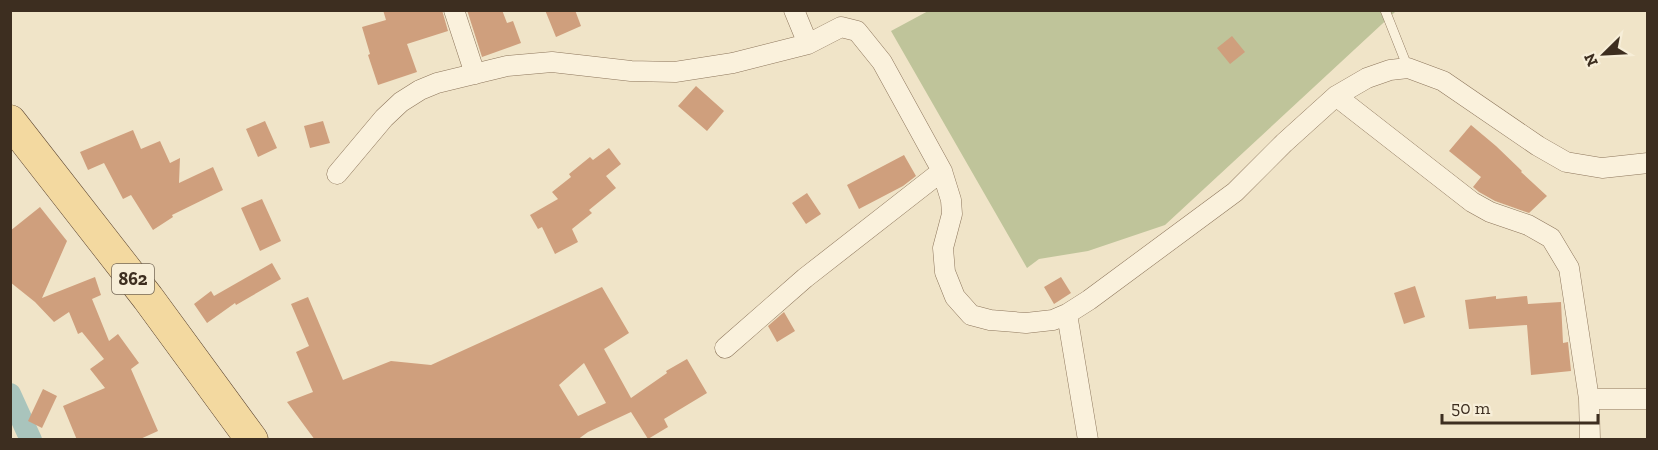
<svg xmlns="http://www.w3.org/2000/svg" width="1658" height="450" viewBox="0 0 1658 450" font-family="'Zilla Slab',serif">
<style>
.cemetery{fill:#bfc49a}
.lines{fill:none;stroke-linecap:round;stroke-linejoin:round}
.canal{stroke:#a9c4bc;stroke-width:22}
.building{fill:#cf9f7d;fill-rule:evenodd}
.service-casing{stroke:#8d765c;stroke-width:10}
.minor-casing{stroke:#8d765c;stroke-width:21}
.primary-casing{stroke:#5b4430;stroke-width:33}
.service{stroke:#faf1dc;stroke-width:9}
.minor{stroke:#faf1dc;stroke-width:20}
.primary{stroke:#f3d9a0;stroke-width:32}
.labels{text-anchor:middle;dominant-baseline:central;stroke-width:5;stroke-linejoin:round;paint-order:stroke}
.shield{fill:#f7eed8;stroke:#756857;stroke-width:1.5}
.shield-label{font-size:18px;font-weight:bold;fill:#3d2e20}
</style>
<rect width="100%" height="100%" fill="#f0e4c8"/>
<path class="cemetery" d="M930,10H1394L1395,12L1165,225L1088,251L1039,259L1027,268L891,31Z"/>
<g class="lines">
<path class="canal" d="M10,394L31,440"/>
</g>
<path class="building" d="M383,10H442L448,31L407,44L417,72L378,85L368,55L370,54L362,27L386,20Z
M467,10H502L507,23L513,21L521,43L482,57Z
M545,10H575L581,26L556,37Z
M1232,36L1245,52L1230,64L1217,48Z
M696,86L724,111L707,131L678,106Z
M265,121L277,148L258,157L246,129Z
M323,121L330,143L310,148L304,126Z
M1471,125L1496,146L1522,171L1521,172L1547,196L1529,213L1495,201L1479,192L1473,187L1481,177L1449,151Z
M133,130L141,149L160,141L170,163L180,158L179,183L213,167L223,190L172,215L173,217L153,230L131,195L123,199L104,163L88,170L80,152Z
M609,148L621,164L606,176L616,188L589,210L592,213L572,229L578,242L555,254L542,227L538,229L530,215L558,199L552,192L571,177L569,174L590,157L593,160Z
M904,155L916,176L903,186L859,209L847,185Z
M807,193L821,214L806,224L792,203Z
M262,199L281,241L260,251L241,208Z
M40,207L67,241L42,298L95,277L101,295L92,299L109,341L118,334L139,363L131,369L158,431L138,440H77L63,406L105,388L90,369L104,359L82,332L78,334L69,312L54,322L35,302L10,282V231Z
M272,263L281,279L236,305L235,303L207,323L194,304L211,291L214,296Z
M1061,277L1071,293L1054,304L1044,287Z
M1415,286L1425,317L1404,324L1394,293Z
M602,287L629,333L604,349L631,398L667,373L666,371L687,359L707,393L664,419L668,427L648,439L631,412L588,432L577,440H315L287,402L313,392L296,352L309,346L291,304L308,297L343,380L391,361L431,365ZM584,363L606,403L578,416L559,385Z
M1496,296V299L1527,296L1528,304L1561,302L1563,343L1568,342L1571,371L1531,375L1527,325L1469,329L1465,300Z
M784,312L795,331L777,342L768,326Z
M43,389L57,396L42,428L28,421Z"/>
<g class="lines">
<defs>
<path id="service" d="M1385,10L1408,68"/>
<path id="minor" d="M454,10L475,74
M794,10L808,44
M1336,96L1472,202L1490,212L1528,225L1551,238L1569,268L1589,399L1590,440
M337,174L384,118L401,102L420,90L437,83L507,66L552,62L631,71L675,72L733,63L808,44L841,27L857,31L882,62L942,171L951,200L952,214L943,248L945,272L955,297L971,315L990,320L1026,323L1053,320L1067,314L1089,300L1235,192L1284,143L1336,96L1367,78L1390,70L1408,68L1443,81L1538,146L1566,162L1602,168L1648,163
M1067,314L1088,440
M725,348L805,278L942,171
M1589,399H1648"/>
<path id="primary" d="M10,121L148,298L252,440"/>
</defs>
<use href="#service" class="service-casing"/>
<use href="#minor" class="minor-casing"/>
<use href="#primary" class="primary-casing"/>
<use href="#service" class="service"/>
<use href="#minor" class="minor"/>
<use href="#primary" class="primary"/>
</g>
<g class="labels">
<rect class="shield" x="112" y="264" width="42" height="30" rx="4.5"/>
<g class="shield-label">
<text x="133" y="279">862</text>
</g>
</g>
<rect width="1658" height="450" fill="none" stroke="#3d2e20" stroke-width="24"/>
<g transform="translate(1604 54) rotate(246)" stroke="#f7eed8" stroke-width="4.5" paint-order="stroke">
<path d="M0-4.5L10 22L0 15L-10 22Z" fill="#3d2e20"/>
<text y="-9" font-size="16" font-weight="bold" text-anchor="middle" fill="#3d2e20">N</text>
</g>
<path d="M1442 414v9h156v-9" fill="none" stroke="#3d2e20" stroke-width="3"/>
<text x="1451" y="414" font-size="18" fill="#3d2e20" stroke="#f7eed8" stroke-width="4.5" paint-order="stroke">50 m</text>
</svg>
